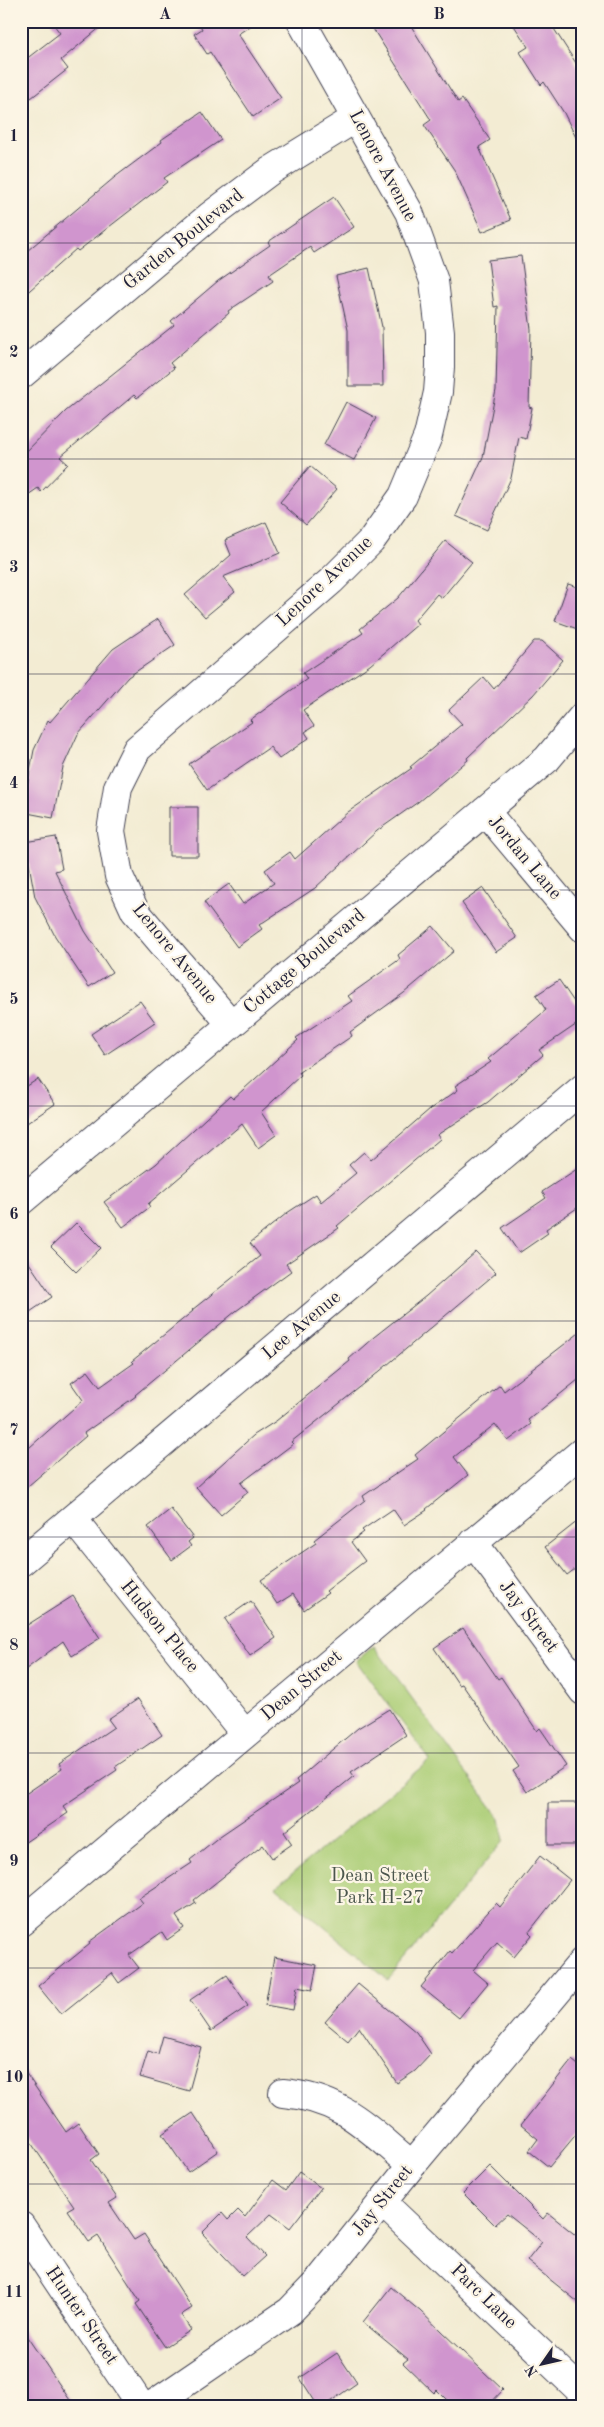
<svg xmlns="http://www.w3.org/2000/svg" width="604" height="2427" viewBox="0 0 604 2427" font-family="'Old Standard TT',serif">
<style>
.green{fill:#acce77;stroke:#677859}
.building{fill:#d095ce}
.lines{fill:none;stroke-linecap:round;stroke-linejoin:round}
.street-casing{stroke:#414052;stroke-width:30}
.street{stroke:#fff;stroke-width:28}
.grid{fill:none;stroke:#22223b;stroke-width:1;stroke-opacity:0.55}
.labels{text-anchor:middle;dominant-baseline:central;stroke-width:4.5;stroke-linejoin:round;paint-order:stroke}
.street-label{font-size:19px;fill:#22223b;stroke:#fcf5e5}
.park-label{font-size:19px;fill:#4b564d;stroke:#fcf5e5}
.neatline{fill:none;stroke:#22223b;stroke-width:2}
.grid-label{font-size:16px;text-anchor:middle;font-weight:bold;fill:#22223b}
</style>
<rect width="100%" height="100%" fill="#fcf5e5"/>
<filter id="ink" filterUnits="userSpaceOnUse"><feTurbulence type="fractalNoise" baseFrequency=".02" numOctaves="2"/><feDisplacementMap in="SourceGraphic" scale="10" xChannelSelector="R" yChannelSelector="G"/><feConvolveMatrix kernelMatrix="1 2 1 2 8 2 1 2 1" color-interpolation-filters="sRGB"/></filter>
<filter id="wash" filterUnits="userSpaceOnUse"><feTurbulence type="fractalNoise" baseFrequency=".0096" numOctaves="4" result="noise"/><feDisplacementMap in="SourceGraphic" scale="20" xChannelSelector="R" yChannelSelector="G"/><feGaussianBlur stdDeviation="1.12" result="paint"/><feColorMatrix in="noise" values="0 0 0 0 0 0 0 0 0 0 0 0 0 0 0 0 0 1.4 0 .05"/><feComposite in="paint" operator="in"/></filter>
<g filter="url(#wash)">
<rect width="100%" height="100%" fill="#f3ecd3"/>
<path class="green" d="M374,1646L500,1819L504,1840L388,1980L276,1887L430,1760L356,1661Z"/>
<g id="blocks">
<path class="building" d="M51,21H108L61,60L68,69L31,98L21,86V63L60,33Z
M198,21H258L238,34L281,98L253,117L210,52L207,54L194,34L202,29Z
M368,21H408L458,102L462,99L490,140L479,147L511,220L482,232L455,171L424,125L431,120Z
M511,21H549L583,74V152L564,113L544,82L541,85L520,52L528,47Z
M202,112L221,140L164,178L167,182L78,251L76,249L21,298V256L115,177L162,142L161,140Z
M334,197L354,227L314,253L310,247L269,275L273,281L228,311L229,313L170,363L174,368L137,398L134,395L60,457L68,464L41,492L38,488L21,500V457L66,411L174,325L171,321L218,281L270,245L268,242Z
M521,256L531,329L529,407L532,408L526,439L519,437L511,478L487,530L456,516L483,457L496,390L498,306L494,307L488,260Z
M369,268L382,327L383,386H348V330L336,276Z
M346,402L376,418L354,460L324,445Z
M310,466L337,489L306,525L280,502Z
M266,522L280,553L223,577L235,592L205,617L185,595L231,555L225,540Z
M445,541L472,562L442,598L437,594L415,620L418,624L370,665L303,710L314,726L305,732L309,738L279,759L270,747L207,790L189,764L252,722L250,720L307,679L303,673L363,633L360,629L398,598Z
M568,584L583,589V631L555,621Z
M158,619L175,645L128,677L78,734L63,767L53,818L22,812L34,750L48,720L50,722L113,649Z
M534,641H542L563,660L533,695L467,758L468,760L418,802L377,831L315,888L259,925L262,929L237,947L204,902L229,884L243,904L274,883L265,870L290,852L295,859L348,812L412,768L410,767L462,724L449,710L484,677L494,689Z
M169,807H198V856H169Z
M56,837L62,869L55,871L85,931L112,972L89,987L55,936L35,897L25,842Z
M483,888L517,938L496,952L462,903Z
M433,926L454,951L404,993L350,1032L352,1036L299,1072L301,1075L261,1112L276,1135L258,1148L242,1124L148,1204L150,1207L123,1227L104,1202L156,1164L230,1096L233,1099L298,1040L296,1038L352,1001L348,996L400,959L398,955Z
M559,980L583,1015V1020L539,1050L543,1055L488,1102L437,1135L440,1139L337,1226L339,1228L286,1264L291,1271L236,1311L135,1395L136,1396L84,1433L86,1436L21,1492V1455L83,1400L71,1383L88,1371L100,1387L134,1363L132,1361L193,1311L192,1310L260,1256L250,1243L287,1213L316,1194L321,1202L356,1173L349,1165L364,1152L371,1160L430,1109L458,1090L455,1086L491,1062L488,1059L546,1010L536,995Z
M140,1001L155,1022L105,1055L91,1034Z
M38,1079L55,1104L21,1127V1090Z
M583,1165V1204L546,1229L548,1233L519,1253L502,1228L546,1198L542,1192Z
M76,1223L101,1248L76,1272L51,1247Z
M21,1251L52,1297L21,1318Z
M476,1252L496,1273L374,1376L291,1442L293,1444L241,1483L248,1492L221,1515L196,1487L254,1435L276,1421L350,1361L349,1359L374,1337L426,1296Z
M583,1330V1376L528,1420L531,1424L508,1441L495,1424L454,1457L468,1475L426,1509L427,1510L404,1525L393,1509L362,1530L364,1532L351,1542L365,1561L326,1591L328,1593L304,1610L293,1594L277,1604L261,1580L316,1543L314,1540L365,1500L363,1496L418,1459L415,1455L500,1385L504,1391Z
M171,1509L193,1538L188,1542L191,1546L172,1560L148,1527Z
M583,1517V1563L567,1575L545,1547Z
M73,1596L100,1638L72,1656L63,1641L21,1673V1629Z
M251,1601L276,1638L250,1656L225,1619Z
M463,1628L498,1679L501,1677L537,1731L540,1728L566,1766L527,1792L513,1771L519,1767L462,1684L459,1685L434,1648Z
M138,1699L162,1735L115,1767L117,1770L63,1806L68,1813L21,1845V1797L62,1769L59,1764L114,1727L108,1719Z
M389,1709L406,1735L351,1772L354,1776L284,1832L292,1844L272,1858L263,1845L194,1900L196,1903L176,1916L184,1928L167,1940L162,1932L129,1955L139,1968L119,1983L112,1973L61,2014L38,1986L90,1944L89,1942L143,1903L139,1898L192,1863L190,1860L220,1836L298,1783L296,1780L358,1728Z
M548,1803H583V1845H548Z
M540,1856L570,1880L529,1932L532,1935L514,1957L497,1942L473,1970L488,1983L459,2018L421,1987L450,1951L452,1953L496,1903L500,1907Z
M274,1957L317,1965L312,1990L297,1987L293,2010L265,2005Z
M227,1975L248,2006L211,2031L190,2000Z
M358,1984L416,2032L431,2054L415,2071L397,2083L359,2027L348,2041L325,2022Z
M163,2036L201,2047L189,2091L140,2077L148,2051L158,2054Z
M572,2060L583,2069V2126L549,2167L529,2151L538,2139L521,2125Z
M21,2066L66,2132L78,2123L99,2154L91,2160L117,2198L109,2203L134,2240L144,2234L192,2308L181,2315L191,2330L165,2347L136,2304L140,2301L98,2236L89,2242L67,2210L74,2206L21,2128Z
M193,2113L218,2151L188,2172L162,2134Z
M490,2166L543,2219L548,2213L583,2241V2306L527,2261L542,2242L507,2214L495,2225L463,2193Z
M299,2172L321,2188L290,2228L271,2214L247,2237L265,2256L243,2276L202,2233L222,2213L228,2220L238,2210L245,2217L273,2180L286,2190Z
M391,2287L420,2311L503,2390L488,2406H453L437,2390L434,2393L403,2363L408,2359L363,2322Z
M21,2328L74,2406H21Z
M337,2353L357,2383L324,2406H318L300,2378Z"/>
</g>
</g>
<g filter="url(#ink)">
<use href="#blocks" fill-opacity="0" stroke="#414052" stroke-width="1"/>
<g class="lines">
<defs>
<path id="street" d="M21,375L210,216L270,171L356,118
M485,811L583,928
M231,1024L135,911L119,876L111,831L118,787L137,749L331,581L371,541L403,496L428,436L438,392L440,367V332L434,281L409,212L301,21
M21,1201L547,759L583,716
M73,1519L245,1734
M473,1542L583,1691
M21,1562L583,1088
M21,1922L583,1451
M283,2093C343,2098 368,2129 412,2165
M382,2202L583,2393
M21,2226L141,2406
M151,2406L290,2311L318,2282L412,2165L583,1961"/>
</defs>
<use href="#street" class="street-casing"/>
<use href="#street" class="street"/>
</g>
</g>
<path class="grid" d="M302,21V2406M21,243H583M21,459H583M21,674H583M21,890H583M21,1106H583M21,1321H583M21,1537H583M21,1753H583M21,1968H583M21,2184H583"/>
<g class="labels">
<g class="street-label">
<text transform="translate(382 166) rotate(62)">Lenore Avenue</text>
<text transform="translate(184 240) rotate(-39)">Garden Boulevard</text>
<text transform="translate(325 582) rotate(-43)">Lenore Avenue</text>
<text transform="translate(524 858) rotate(50)">Jordan Lane</text>
<text transform="translate(174 954) rotate(51)">Lenore Avenue</text>
<text transform="translate(305 962) rotate(-40)">Cottage Boulevard</text>
<text transform="translate(302 1326) rotate(-40)">Lee Avenue</text>
<text transform="translate(528 1617) rotate(53)">Jay Street</text>
<text transform="translate(159 1627) rotate(51)">Hudson Place</text>
<text transform="translate(302 1686) rotate(-40)">Dean Street</text>
<text transform="translate(383 2201) rotate(-51)">Jay Street</text>
<text transform="translate(483 2297) rotate(44)">Parc Lane</text>
<text transform="translate(81 2316) rotate(56)">Hunter Street</text>
</g>
<g class="park-label">
<text x="380" y="1876">Dean Street<tspan x="380" dy="22">Park H-27</tspan></text>
</g>
</g>
<rect width="604" height="2427" fill="none" stroke="#fcf5e5" stroke-width="55"/>
<g transform="translate(542 2364) rotate(236)" stroke="#fcf5e5" stroke-width="4" paint-order="stroke">
<path d="M0-4L9 19L0 12L-9 19Z" fill="#22223b"/>
<text y="-8" font-size="14" font-weight="bold" text-anchor="middle" fill="#22223b">N</text>
</g>
<rect x="28" y="28" width="548" height="2372" class="neatline"/>
<g class="grid-label">
<text x="165" y="19">A</text>
<text x="439" y="19">B</text>
<text x="14" y="141">1</text>
<text x="14" y="357">2</text>
<text x="14" y="572">3</text>
<text x="14" y="788">4</text>
<text x="14" y="1004">5</text>
<text x="14" y="1219">6</text>
<text x="14" y="1435">7</text>
<text x="14" y="1650">8</text>
<text x="14" y="1866">9</text>
<text x="14" y="2082">10</text>
<text x="14" y="2297">11</text>
</g>
</svg>
